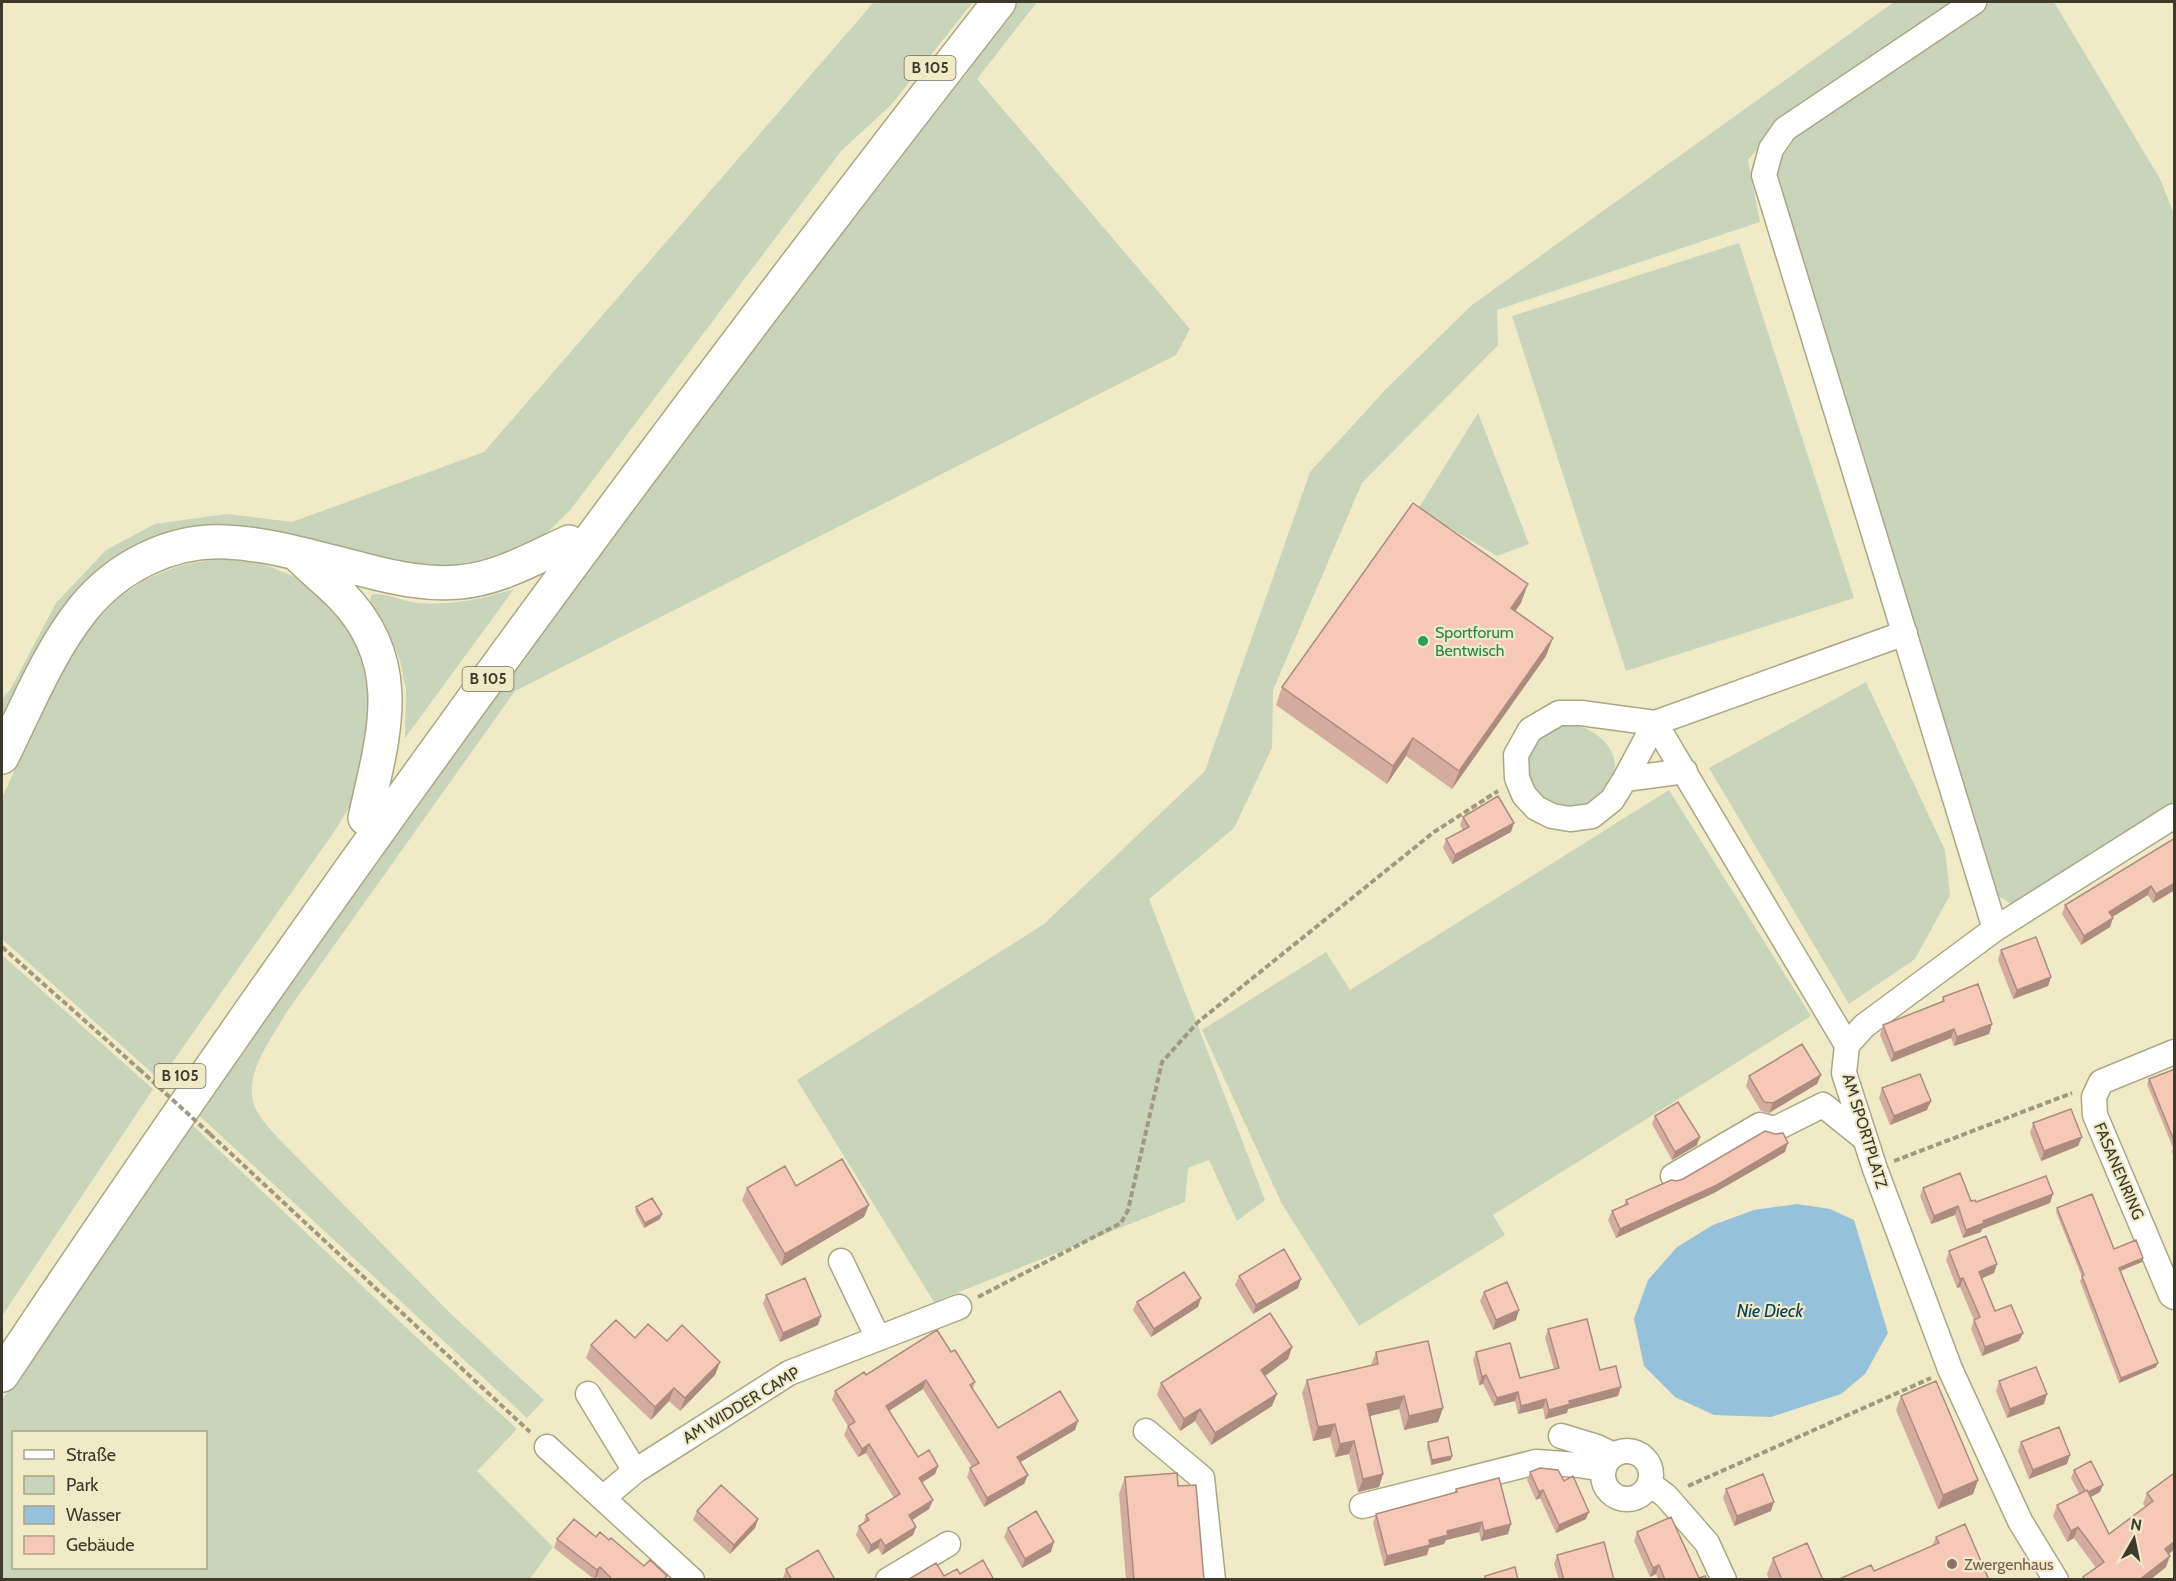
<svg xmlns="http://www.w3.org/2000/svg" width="2176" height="1581" viewBox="0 0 2176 1581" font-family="Cabin,sans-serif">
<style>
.green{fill:#c8d5ba;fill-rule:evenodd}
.water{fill:#96c1da}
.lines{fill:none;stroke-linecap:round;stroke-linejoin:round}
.minor-casing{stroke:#ada684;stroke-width:27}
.highway-casing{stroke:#ada684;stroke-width:36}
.path{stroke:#9e997f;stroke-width:4;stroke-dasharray:6 3;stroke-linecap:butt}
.minor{stroke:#fff;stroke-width:24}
.highway{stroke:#fff;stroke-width:33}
.path-bridge{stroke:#9e997f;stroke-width:4;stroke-dasharray:6 3;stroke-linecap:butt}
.wall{fill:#d4ac9d}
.shaded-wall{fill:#ac8c7f}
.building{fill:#f6c8b6;stroke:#ac8c7f;stroke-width:1.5}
.leisure-dot{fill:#2e9e5b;stroke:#f1eac6;stroke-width:2}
.education-dot{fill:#8d6e63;stroke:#f1eac6;stroke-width:2}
.labels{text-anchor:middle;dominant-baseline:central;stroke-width:4.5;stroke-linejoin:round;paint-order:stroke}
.shield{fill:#f1eac6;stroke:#736f5a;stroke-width:1.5}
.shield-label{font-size:15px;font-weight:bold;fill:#3d3a2c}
.leisure-label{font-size:16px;fill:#27864d;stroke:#f1eac6;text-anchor:start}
.street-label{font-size:16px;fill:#3d3a2c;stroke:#f1eac6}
.education-label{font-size:16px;fill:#785e54;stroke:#f1eac6;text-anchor:start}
.water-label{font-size:18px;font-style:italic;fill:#054059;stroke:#f1eac6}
</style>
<rect width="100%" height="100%" fill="#f1eac6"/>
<path class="green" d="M874,2H973L891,105L841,151L571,509L540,540L474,570L150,541L2,720V699L10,690L56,603L106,550L155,524L227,514L292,522L484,452Z
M1009,2H1037L977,79L1190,329L1176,355L515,691L286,1013C271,1040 242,1075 255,1107C259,1118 270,1128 277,1137L451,1314L544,1400L527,1418L190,1107Z
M1894,2H1959L1782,119L1748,160L1760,222L1497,310L1498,345L1362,483L1273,690L1272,748L1234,828L1149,899L1265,1200L1237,1221L1209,1160L1188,1168L1185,1202L934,1302L797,1080L1044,924L1205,771L1310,472L1387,388L1472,305Z
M1988,2H2054L2160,179L2174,214V809L2026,900L2010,903L1998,896L1774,183L1781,159L1795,138L1868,82Z
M1739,243L1854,598L1626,671L1512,316Z
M1478,413L1529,544L1497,556L1418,509Z
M218,559L261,563L300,579L333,605L357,639L372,679L374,738L360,789L336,829L160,1080L2,939V798L43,708L69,659L91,626L118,598L144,580L181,565Z
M514,589L405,738L406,690L400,660L387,629L370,603L371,595C385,592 398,600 412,602C448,607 481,599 514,589Z
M1866,682L1945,850L1950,895L1915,959L1849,1004L1709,768Z
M1569,724C1601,729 1626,754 1610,787C1606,796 1594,803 1587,810L1543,803C1538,795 1531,787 1528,778C1520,759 1536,734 1555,727C1559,726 1565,725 1569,724Z
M1669,790L1811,1016L1493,1215L1505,1235L1359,1326L1282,1204L1202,1030L1326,952L1350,990Z
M2,955L153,1089L2,1316Z
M187,1120L415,1336L517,1429L477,1471L553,1547L530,1579L2,1580V1400L132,1213ZM14,1432H206V1568H14Z"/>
<path class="water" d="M1797,1204L1830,1209L1854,1220L1888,1333L1865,1374L1841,1394L1771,1417L1714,1415L1675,1397L1644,1366L1634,1319L1648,1280L1677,1247L1713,1225L1754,1210Z"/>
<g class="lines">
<defs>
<path id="minor" d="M1974,2L1785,129L1771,149L1764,175L1995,929
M1655,723L1847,1045
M1685,771L1625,779L1612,800L1592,816L1570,819L1552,816L1536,808L1524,795L1517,778L1516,755L1530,730L1559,713H1581L1655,723L1905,633
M1625,779L1655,723
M2174,1052L2101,1082L2094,1097L2095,1115L2171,1295L2174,1297
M1673,1176L1760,1125L1775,1129L1823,1105L1864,1138
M841,1261L878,1338
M588,1394L635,1471
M1146,1431L1202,1478L1213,1580
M1561,1436L1597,1447L1614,1455
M547,1447L692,1580
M1603 1475a24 24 0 1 1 48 0a24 24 0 1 1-48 0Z
M1650,1484L1666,1496L1707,1543L1724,1580
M603,1498L635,1471L789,1373L959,1307
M1362,1506L1536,1462L1578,1465L1604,1469
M888,1580L948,1544
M2056,1580L2020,1521L1950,1369L1875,1169L1844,1073L1847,1045L1864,1026L1995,929L2174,816"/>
<path id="highway" d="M298,555C312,569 328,582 342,596C408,664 383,737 365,818
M2,757C27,707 48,653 83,609C117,567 171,539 226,542C272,544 319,559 364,570C395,578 427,585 459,582C498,579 534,558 569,542
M2,1375C316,904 651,448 999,2"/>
</defs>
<use href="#minor" class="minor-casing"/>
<use href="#highway" class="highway-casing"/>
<path class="path" d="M2,947L139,1069
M210,1134L530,1432
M1894,1161L2072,1093
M978,1297L1121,1223L1128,1210L1162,1062L1198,1022L1434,832L1498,791
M1688,1486L1931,1378"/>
<use href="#minor" class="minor"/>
<use href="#highway" class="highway"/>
<path class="path-bridge" d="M139,1069L210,1134"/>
</g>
<path class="wall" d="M1521,603L1515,611L1546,656L1452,789L1406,756L1387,784L1276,705L1282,687Z
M1463,817L1511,832L1452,864L1443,848L1446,839L1463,830L1460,825Z
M2175,838V890L2153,903L2148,895L2112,917L2113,918L2110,927L2081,945L2062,914L2065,905Z
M2001,950L2051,977L2048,986L2013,999L1998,960Z
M1943,997L1992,1024L1989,1034L1954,1046L1951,1038L1891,1062L1880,1035L1883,1025L1941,1003Z
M2175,1069V1159L2172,1152L2173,1148L2147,1084L2149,1079Z
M1821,1075L1817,1084L1769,1113L1761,1111L1746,1086L1749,1076Z
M1882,1088L1927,1110L1890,1125L1879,1098Z
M1655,1116L1697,1145L1672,1160L1652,1124Z
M2033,1123L2078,1146L2041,1161L2030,1133Z
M1785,1152L1714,1193L1616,1238L1608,1220L1612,1211L1624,1205L1626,1200L1677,1181Z
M796,1186L864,1217L781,1266L742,1200L747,1188Z
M1923,1188L1976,1202L2050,1203L1982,1229L1981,1232L1963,1238L1955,1215L1931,1224L1920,1196Z
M636,1207L660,1219L644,1228L635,1211Z
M2057,1208L2114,1249L2142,1262L2121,1271L2156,1367L2119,1383L2080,1281L2082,1277L2056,1212Z
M1949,1251L1994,1273L1982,1278L1995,1311L2023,1333L2019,1341L1982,1356L1971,1329L1974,1320L1960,1287L1957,1288L1946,1260Z
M1239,1276L1301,1279L1298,1288L1253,1314L1235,1285Z
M1484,1292L1516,1320L1493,1330L1480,1301Z
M766,1295L818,1325L780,1342L763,1304Z
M1201,1298L1198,1307L1151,1337L1133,1310L1137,1302Z
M1548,1329L1600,1370L1618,1396L1568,1409L1567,1413L1545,1419L1543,1408L1518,1414L1515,1401L1494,1406L1483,1384L1479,1385L1473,1360L1476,1352L1520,1378L1554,1369L1545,1338Z
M635,1338L667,1341L720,1362L715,1375L680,1411L669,1401L651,1420L586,1358L591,1345Z
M1292,1347L1288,1359L1265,1376L1272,1406L1211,1445L1195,1421L1180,1431L1157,1395L1161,1383Z
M951,1352L975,1382L973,1389L998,1428L1075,1430L1020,1462L1028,1475L1024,1484L984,1507L967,1477L970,1468L972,1467L923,1389L889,1411L918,1457L938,1466L935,1474L922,1483L933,1500L929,1509L912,1520L916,1527L913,1535L882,1555L878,1548L868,1554L856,1535L859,1526L863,1524L866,1515L894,1498L866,1453L858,1457L844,1435L848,1426L832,1400L835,1391L866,1375Z
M1376,1352L1443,1408L1438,1422L1404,1430L1399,1409L1369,1416L1383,1474L1379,1487L1358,1492L1349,1454L1335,1457L1330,1437L1313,1441L1302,1393L1307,1380L1371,1365Z
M1999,1381L2044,1404L2007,1418L1996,1391Z
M1901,1396L1978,1480L1973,1494L1938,1509L1896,1410Z
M1428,1442L1451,1460L1431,1465L1427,1447Z
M2021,1442L2067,1464L2029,1479L2018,1451Z
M2074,1470L2100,1492L2091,1497L2109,1534L2146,1507L2143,1504L2147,1493L2173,1474L2168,1554L2170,1556L2166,1567L2150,1580H2082L2083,1577L2096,1568L2074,1538L2067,1542L2053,1516L2057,1505L2079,1493L2071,1478Z
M1530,1472L1586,1519L1556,1533L1540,1498L1536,1500L1527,1480Z
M1125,1477L1204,1580H1126L1119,1494Z
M1456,1489L1508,1534L1481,1541L1479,1532L1446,1540L1444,1544L1429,1548L1427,1555L1384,1566L1373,1523L1376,1514L1454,1493Z
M1726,1489L1771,1511L1734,1526L1723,1498Z
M697,1511L758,1519L755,1528L730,1554L693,1520Z
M1008,1528L1051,1552L1022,1568L1004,1537Z
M1637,1532L1699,1578L1707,1580H1658L1656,1574L1650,1577L1634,1541Z
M596,1537L609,1540L644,1566L665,1580H600L597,1577L594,1579L554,1548L557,1539Z
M1936,1537L1989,1580L1874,1571L1932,1546Z
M1557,1555L1614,1580H1559L1554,1564Z
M1773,1558L1823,1580H1769L1767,1574Z
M786,1569L833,1580H783V1578Z"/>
<path class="shaded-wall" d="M1528,584L1521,603L1504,627L1511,608Z
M1553,638L1546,656L1452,789L1459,771Z
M1413,738L1406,756L1387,784L1393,766Z
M1514,823L1511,832L1452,864L1455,855Z
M2175,883V890L2153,903L2156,894Z
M2151,886L2148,895L2106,921L2109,912Z
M2113,918L2110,927L2081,945L2084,936Z
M2051,977L2048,986L2013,999L2017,990Z
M1992,1024L1989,1034L1954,1046L1957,1037Z
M1954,1029L1951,1038L1891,1062L1894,1053Z
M1821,1075L1817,1084L1769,1113L1773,1103Z
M1931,1101L1927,1110L1890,1125L1894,1116Z
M1700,1137L1697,1145L1672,1160L1675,1152Z
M2082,1137L2078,1146L2041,1161L2044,1151Z
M1788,1143L1785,1152L1714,1193L1616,1238L1620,1229Z
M2053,1194L2050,1203L1982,1229L1981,1232L1963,1238L1966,1230L1983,1221Z
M869,1205L864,1217L781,1266L785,1254Z
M1958,1206L1955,1215L1931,1224L1934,1216Z
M662,1214L660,1219L644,1228L645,1223Z
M2143,1258L2142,1262L2117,1272L2119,1268Z
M1997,1264L1994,1273L1976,1281L1979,1272Z
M1963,1278L1960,1287L1957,1288L1960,1279Z
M1301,1279L1298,1288L1253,1314L1256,1305Z
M1201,1298L1198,1307L1151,1337L1154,1329Z
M1519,1310L1516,1320L1493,1330L1496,1320Z
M821,1316L818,1325L780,1342L783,1333Z
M2023,1333L2019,1341L1982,1356L1985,1347Z
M1292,1347L1288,1359L1257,1382L1261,1370Z
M720,1362L715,1375L680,1411L685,1398Z
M2158,1363L2156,1367L2119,1383L2121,1378Z
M1486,1375L1483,1384L1479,1385L1482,1377Z
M926,1380L923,1389L882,1415L886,1406Z
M1621,1387L1618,1396L1568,1409L1567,1413L1545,1419L1549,1410L1569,1401Z
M674,1388L669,1401L651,1420L655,1407Z
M1518,1392L1515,1401L1494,1406L1497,1398Z
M1277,1394L1272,1406L1211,1445L1215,1433Z
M2047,1394L2044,1404L2007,1418L2010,1409Z
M1404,1396L1399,1409L1362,1418L1367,1404Z
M1546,1399L1543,1408L1518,1414L1521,1406Z
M1443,1408L1438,1422L1404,1430L1409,1416Z
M1200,1409L1195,1421L1180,1431L1184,1419Z
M1078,1421L1075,1430L1014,1466L1017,1457Z
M1335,1424L1330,1437L1313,1441L1318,1427Z
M1354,1441L1349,1454L1335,1457L1340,1444Z
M869,1444L866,1453L858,1457L862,1449Z
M2070,1455L2067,1464L2029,1479L2033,1470Z
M1452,1456L1451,1460L1431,1465L1432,1460Z
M938,1466L935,1474L916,1486L919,1478Z
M1383,1474L1379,1487L1358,1492L1363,1479Z
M1028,1475L1024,1484L984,1507L987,1498Z
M1978,1480L1973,1494L1938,1509L1943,1495Z
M2103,1485L2100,1492L2083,1501L2086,1493Z
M1543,1490L1540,1498L1536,1500L1539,1492Z
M933,1500L929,1509L906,1524L909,1515Z
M1774,1502L1771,1511L1734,1526L1737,1516Z
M1589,1512L1586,1519L1556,1533L1559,1525Z
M758,1519L755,1528L730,1554L734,1545Z
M1482,1522L1479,1532L1446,1540L1444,1544L1429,1548L1427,1555L1384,1566L1387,1556L1429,1540L1447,1531Z
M1511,1524L1508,1534L1481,1541L1484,1531Z
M916,1527L913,1535L882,1555L885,1546Z
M2078,1527L2074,1538L2067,1542L2071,1531Z
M881,1539L878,1548L868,1554L871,1545Z
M2175,1541V1549L2161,1560L2165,1549Z
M1054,1542L1051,1552L1022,1568L1025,1559Z
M2170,1556L2166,1567L2150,1580H2139Z
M1659,1565L1656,1574L1650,1577L1653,1568Z
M600,1567L597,1577L594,1579L597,1570Z"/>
<path class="building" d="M1413,503L1528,584L1511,608L1553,638L1459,771L1413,738L1393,766L1282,687Z
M1498,796L1514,823L1455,855L1446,839L1469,827L1463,817Z
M2175,838V883L2156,894L2151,886L2109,912L2113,918L2084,936L2065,905Z
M2036,937L2051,977L2017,990L2001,950Z
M1978,984L1992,1024L1957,1037L1954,1029L1894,1053L1883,1025L1944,1001L1943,997Z
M1802,1044L1821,1075L1773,1103L1764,1102L1749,1076Z
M2175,1069V1143L2149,1079Z
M1920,1074L1931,1101L1894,1116L1882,1088Z
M1678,1102L1700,1137L1675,1152L1655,1116Z
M2071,1109L2082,1137L2044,1151L2033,1123Z
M1765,1131L1775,1134L1783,1133L1788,1143L1717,1185L1620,1229L1612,1211L1628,1204L1626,1200L1671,1180L1677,1181L1683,1179Z
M842,1159L869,1205L785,1254L747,1188L785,1166L796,1186Z
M1960,1173L1971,1201L1975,1200L1976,1202L2046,1176L2053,1194L1983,1221L1984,1223L1966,1230L1958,1206L1934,1216L1923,1188Z
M2092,1194L2114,1249L2136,1240L2143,1258L2119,1268L2158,1363L2121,1378L2082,1276L2084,1275L2057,1208Z
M652,1198L662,1214L645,1223L636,1207Z
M1986,1236L1997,1264L1979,1272L1995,1311L2011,1305L2023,1333L1985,1347L1974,1320L1980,1317L1963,1278L1960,1279L1949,1251Z
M1284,1249L1301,1279L1256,1305L1239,1276Z
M1184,1272L1201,1298L1154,1329L1137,1302Z
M805,1278L821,1316L783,1333L766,1295Z
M1507,1282L1519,1310L1496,1320L1484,1292Z
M1270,1313L1292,1347L1261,1370L1277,1394L1215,1433L1200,1409L1184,1419L1161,1383Z
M1587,1319L1600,1370L1616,1366L1621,1387L1569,1401L1570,1404L1549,1410L1546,1399L1521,1406L1518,1392L1497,1398L1486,1375L1482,1377L1476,1352L1510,1343L1520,1378L1559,1368L1548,1329Z
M616,1320L635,1338L648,1324L667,1341L682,1325L720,1362L685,1398L674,1388L655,1407L591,1345Z
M937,1330L951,1352L955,1350L975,1382L970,1385L998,1428L1060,1391L1078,1421L1017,1457L1028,1475L987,1498L970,1468L979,1463L926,1380L886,1406L918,1457L929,1450L938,1466L919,1478L933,1500L909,1515L916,1527L885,1546L881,1539L871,1545L859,1526L869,1520L866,1515L900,1494L869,1444L862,1449L848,1426L855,1422L835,1391L864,1372L866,1375Z
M1428,1341L1443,1408L1409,1416L1404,1396L1367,1404L1383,1474L1363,1479L1354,1441L1340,1444L1335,1424L1318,1427L1307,1380L1378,1364L1376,1352Z
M2036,1367L2047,1394L2010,1409L1999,1381Z
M1936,1381L1978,1480L1943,1495L1901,1396Z
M2059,1427L2070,1455L2033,1470L2021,1442Z
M1448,1437L1452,1456L1432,1460L1428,1442Z
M2091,1461L2103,1485L2088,1492L2087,1490L2085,1491L2074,1470Z
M1540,1468L1558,1470L1564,1481L1573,1476L1589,1512L1559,1525L1543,1490L1539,1492L1530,1472Z
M1177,1473L1178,1486L1196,1485L1204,1580H1134L1125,1477Z
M1763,1474L1774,1502L1737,1516L1726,1489Z
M2173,1474L2175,1476V1541L2165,1549L2170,1556L2139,1580H2085L2083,1577L2104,1562L2078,1527L2071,1531L2057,1505L2087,1490L2109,1534L2153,1501L2147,1493Z
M1499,1478L1511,1524L1484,1531L1482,1522L1447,1531L1448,1535L1429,1540L1430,1545L1387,1556L1376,1514L1457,1492L1456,1489Z
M721,1485L758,1519L734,1545L697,1511Z
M1036,1511L1054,1542L1025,1559L1008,1528Z
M1671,1517L1699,1578L1705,1576L1707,1580H1665L1659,1565L1653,1568L1637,1532Z
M574,1519L596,1537L600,1532L609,1540L611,1538L644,1566L650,1560L667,1576L663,1580H613L600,1567L597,1570L557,1539Z
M1965,1524L1989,1580H1837L1871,1565L1874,1571L1939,1543L1936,1537Z
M1604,1542L1614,1580H1564L1557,1555Z
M1807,1543L1823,1580H1782L1773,1558Z
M818,1550L834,1578L831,1580H792L786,1569Z
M983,1560L994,1580L909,1579L936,1563L944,1576L957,1569L960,1574Z
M1515,1567L1518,1580H1485V1576Z"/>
<circle class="leisure-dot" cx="1423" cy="641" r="6"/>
<circle class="education-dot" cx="1952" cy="1564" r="6"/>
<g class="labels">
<g class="shield">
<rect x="904.5" y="56" width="51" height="24" rx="4.5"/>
<rect x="462.5" y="667" width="51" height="24" rx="4.5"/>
<rect x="154.5" y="1064" width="51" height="24" rx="4.5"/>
</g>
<g class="shield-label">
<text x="930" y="68">B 105</text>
<text x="488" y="679">B 105</text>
<text x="180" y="1076">B 105</text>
</g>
<g class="leisure-label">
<text x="1435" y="632">Sportforum<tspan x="1435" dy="18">Bentwisch</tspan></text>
</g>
<g class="street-label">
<text transform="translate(1865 1131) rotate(73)">AM SPORTPLATZ</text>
<text transform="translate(2119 1171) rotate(67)">FASANENRING</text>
<text transform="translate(741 1405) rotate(-31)">AM WIDDER CAMP</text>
</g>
<g class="education-label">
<text x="1964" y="1564">Zwergenhaus</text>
</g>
<g class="water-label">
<text x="1770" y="1311">Nie Dieck</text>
</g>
</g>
<rect width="2176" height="1581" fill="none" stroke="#3d3a2c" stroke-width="6"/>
<rect x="12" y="1431" width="195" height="138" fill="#f1eac6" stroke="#a9a488" stroke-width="1.5"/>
<rect x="24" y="1450" width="30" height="9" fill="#ffffff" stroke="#a9a488" stroke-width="1.5"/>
<text x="66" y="1461" font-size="18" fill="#3d3a2c">Straße</text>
<rect x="24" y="1476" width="30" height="18" fill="#c8d5ba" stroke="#a9a488" stroke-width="1.5"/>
<text x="66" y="1491" font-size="18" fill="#3d3a2c">Park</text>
<rect x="24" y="1506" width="30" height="18" fill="#96c1da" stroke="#a9a488" stroke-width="1.5"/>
<text x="66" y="1521" font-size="18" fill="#3d3a2c">Wasser</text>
<rect x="24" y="1536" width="30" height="18" fill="#f6c8b6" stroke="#a9a488" stroke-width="1.5"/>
<text x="66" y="1551" font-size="18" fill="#3d3a2c">Gebäude</text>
<g transform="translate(2134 1539) rotate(9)" stroke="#f1eac6" stroke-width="4.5" paint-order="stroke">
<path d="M0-4.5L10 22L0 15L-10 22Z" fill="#3d3a2c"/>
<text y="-9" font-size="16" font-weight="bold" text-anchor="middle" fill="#3d3a2c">N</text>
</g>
</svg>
